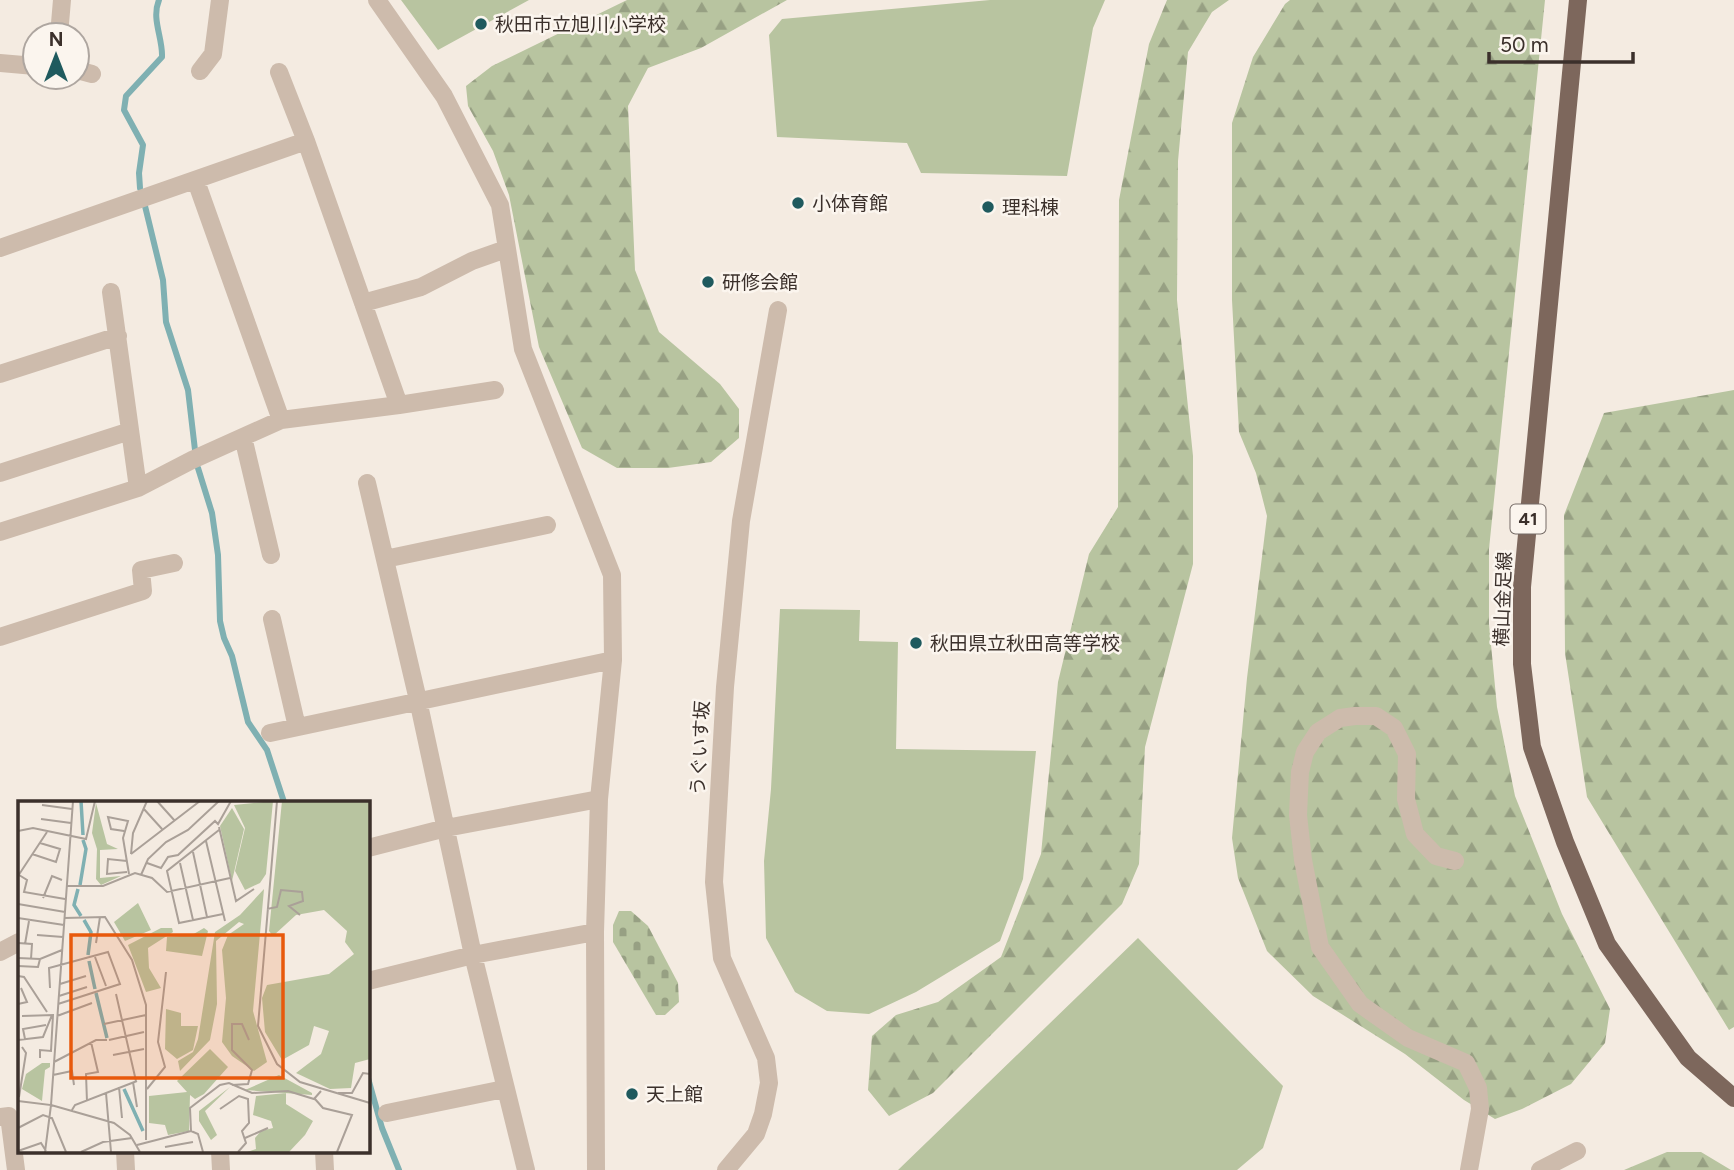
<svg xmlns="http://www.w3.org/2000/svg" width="1734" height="1170" viewBox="0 0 1734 1170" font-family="Figtree,'Noto Sans JP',sans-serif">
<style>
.forest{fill:url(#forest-firs)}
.cemetery{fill:url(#cemetery-stones)}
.pitch{fill:#b8c4a0}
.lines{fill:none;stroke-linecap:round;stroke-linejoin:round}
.stream{stroke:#7fb0b2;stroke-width:6}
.minor{stroke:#cdbbac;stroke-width:18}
.primary{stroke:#7d675c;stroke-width:18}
.poi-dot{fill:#1f5a5e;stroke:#fbf5ee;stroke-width:2.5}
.labels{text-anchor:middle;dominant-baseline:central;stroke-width:5;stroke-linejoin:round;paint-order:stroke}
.shield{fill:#fbf5ee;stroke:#756b66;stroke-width:2}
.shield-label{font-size:18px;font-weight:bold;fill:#3b302b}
.poi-label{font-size:19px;fill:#3b302b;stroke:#fbf5ee;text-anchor:start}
.street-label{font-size:19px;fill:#3b302b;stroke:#fbf5ee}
.inset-river{fill:none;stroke:#7fb0b2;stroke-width:3.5}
.inset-road{fill:none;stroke:#aaa098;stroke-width:2}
.view{fill:#e8590c;fill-opacity:0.15;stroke:#e8590c;stroke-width:3.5}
.inset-edge{fill:none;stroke:#3b302b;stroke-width:3.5}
</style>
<defs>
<pattern id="forest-firs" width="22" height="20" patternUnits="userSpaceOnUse" patternTransform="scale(1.75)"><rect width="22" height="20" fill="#b8c4a0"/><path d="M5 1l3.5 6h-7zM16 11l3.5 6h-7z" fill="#97a083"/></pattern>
<pattern id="cemetery-stones" width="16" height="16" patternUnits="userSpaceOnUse" patternTransform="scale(1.75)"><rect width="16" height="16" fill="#b8c4a0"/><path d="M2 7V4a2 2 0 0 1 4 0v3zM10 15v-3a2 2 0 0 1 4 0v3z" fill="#97a083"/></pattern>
</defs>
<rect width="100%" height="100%" fill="#f4ebe1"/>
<path class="forest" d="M627,0H787L701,48L648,68L628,106L635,270L659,332L720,384L739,409V438L711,462L668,468H617L582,448L539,347L509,195L493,151L468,106L466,86L492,66Z
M1167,0H1229L1212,12L1188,52L1178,161L1177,300L1193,456V564L1145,747L1139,864L1122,904L933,1093L889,1116L868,1090L872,1036L896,1015L938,1002L1001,957L1041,854L1058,682L1089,554L1118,507L1119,200L1149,44Z
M1290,0H1545L1489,549V624L1497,707L1515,796L1562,914L1610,1009L1605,1043L1571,1084L1522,1109L1495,1119L1464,1100L1405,1054L1313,996L1267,951L1238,878L1232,838L1247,678L1267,516L1256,473L1239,432L1232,300V123L1253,57L1285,4Z
M1734,390V1027L1729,1030L1587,797L1565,653L1564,515L1604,413Z
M1667,1152H1701L1731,1170H1624Z"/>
<path class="cemetery" d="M619,911H631L648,926L678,983L679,1002L665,1015H656L613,942V925Z"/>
<path class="pitch" d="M401,0H529L438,50Z
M990,0H1105L1093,28L1067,176L921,173L907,143L777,137L769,35L782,19Z
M780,609L860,610L859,641L898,642L896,749L1036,751L1023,879L1000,941L916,992L869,1014L827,1011L795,992L766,938L764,861L771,789Z
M1138,938L1283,1086L1263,1148L1237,1170H898Z"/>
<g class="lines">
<path class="stream" d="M140,188L139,173L143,145L124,110L126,96L162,57C163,38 151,19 159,0
M145,206L163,280L166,322L188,390L195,450
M198,468L212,513L218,555L220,621L224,638L232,656L248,722L267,750L284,802
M368,1078L382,1128L399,1170"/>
<path class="minor" d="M377,0L444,96L500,205L523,349L612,575L613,660L599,799L595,932L596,1170
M59,35L62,0
M0,63L35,66
M77,70L92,74
M200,71L213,54L220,0
M279,72L306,141
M196,181L281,420
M0,248L306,141L399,405L281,420L192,460L138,488L0,532
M111,292L138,488
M363,303L421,287L472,261L506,249
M0,374L118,336
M399,405L495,390
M243,437L271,555
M0,473L130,431
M367,483L418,700L473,955L526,1170
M385,559L547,525
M272,619L297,727
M0,637L143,591L141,570L174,563
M270,733L613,660
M368,848L446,828L599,799
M1455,861L1436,856L1415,834L1406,799L1407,754L1394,728L1376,716H1355L1340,718L1318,732L1305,752L1300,772L1298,815L1303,860L1320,947L1360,1004L1408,1038L1466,1063L1478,1088L1480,1109L1469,1170
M0,952L19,942
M368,981L473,955L595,932
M387,1113L504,1089
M0,1117L9,1116L16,1170
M125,1151L126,1170
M220,1151L221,1170
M324,1151L325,1170
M726,1170L756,1134L763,1114L769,1083L766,1058L722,958L714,882L725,687L741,521L778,310
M1540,1170L1577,1151"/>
<path class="primary" d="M1578,0L1522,587V664L1532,747L1565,842L1607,944L1688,1058L1734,1098"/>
</g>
<g class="poi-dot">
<circle cx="481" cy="24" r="7"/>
<circle cx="798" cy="203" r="7"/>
<circle cx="988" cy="207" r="7"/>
<circle cx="708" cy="282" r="7"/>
<circle cx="916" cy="643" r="7"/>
<circle cx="632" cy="1094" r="7"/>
</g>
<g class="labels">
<rect class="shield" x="1510.5" y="504.5" width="35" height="29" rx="5"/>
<g class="shield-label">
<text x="1528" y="519">41</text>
</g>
<g class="poi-label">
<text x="495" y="24">秋田市立旭川小学校</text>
<text x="812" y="203">小体育館</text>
<text x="1002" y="207">理科棟</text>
<text x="722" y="282">研修会館</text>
<text x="930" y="643">秋田県立秋田高等学校</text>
<text x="646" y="1094">天上館</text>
</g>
<g class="street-label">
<text transform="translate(1503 599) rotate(-88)">横山金足線</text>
<text transform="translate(700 748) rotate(-87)">うぐいす坂</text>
</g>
</g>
<g transform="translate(18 801)">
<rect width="352" height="352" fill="#f4ebe1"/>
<path d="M214,7L226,28L214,80L202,25Z" fill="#b8c4a0"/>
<path d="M255,0L248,73L242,82L227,89L217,70L227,27L216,4ZM264,0H352V258L337,262L333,287L312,288L278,272L303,253L311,230L296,225L291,244L264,259L247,231L244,197L249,184L311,173L336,153L327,141L329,130L306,109L278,114L255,135L251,130ZM78,2L89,43L100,48L82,49V77L103,75L83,84L78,78L79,48L74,32ZM246,88L235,210L249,261L236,270L214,255L204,241L208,197L204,149L210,134L226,123L221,121L198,140L199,203L192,239L162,270L160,260L175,251L180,238L197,131L222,114ZM143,127H154L155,131L130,147L131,167L143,187L128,191L110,144ZM261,274L294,292V294L227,289ZM212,286L187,310L199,334L193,339L181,320V310ZM268,292V303L295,320L287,334L271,351H229L238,348L237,337L243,330L255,327L253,320L235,314L238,295Z" fill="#b8c4a0"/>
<path d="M24,262H32V266L27,269L24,300L4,288L8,273Z" fill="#b8c4a0"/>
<path d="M120,102L133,129L107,140L96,121ZM186,127L190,130L184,155L148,150L149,136L174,134ZM148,208L163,212V225H180L175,249L159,258L147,248ZM192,248L210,266L186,293L177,298L172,294L171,330L150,334L147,324L131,322V295L169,291L159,280Z" fill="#b8c4a0"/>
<path class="inset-river" d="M63,0L65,34M62,84L68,48L65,39M60,88L56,104L63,115M66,119L73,131L70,154M71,160L77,188M78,192L89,237M106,288L125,330"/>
<path class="inset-road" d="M55,0L33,304L96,322L112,334L122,351M139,0L157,20M259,0L240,225L259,263L282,281L352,302M24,4L54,8M125,7L144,28M23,18L53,22M201,26L218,100L236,88M201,29L149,70L161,122L205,113M0,30L15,27L68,38L77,0M106,30L93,28L90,16L110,20L105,37L111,73M188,40L207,120M175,51L189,116M14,53L38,61L42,48L22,42M113,53L182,0M113,53L115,32L129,0M129,62L143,67L150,56L160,54L197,20L200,23L213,0M162,62L175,119M109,71L89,73L90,58L109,60M1,74L9,79L6,91L47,98M123,74L130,58L148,41L170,29L201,0M0,75L29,31M48,85H85L117,72L134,77L149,91L212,77M25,97L34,75L44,79M0,103L47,111M249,108L259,106L263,89L284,91L285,100L271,105L282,114M0,117L46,124M46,117L87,116L114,159L128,204V339M19,134L45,136M0,142L14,143L13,158M78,142L82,116M7,143L11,120M77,156L88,185M0,157L22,158M0,165L20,166L22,158L44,149M0,175L6,176L29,211M42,183L68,175M32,187L31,167L90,151L102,183L40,203M98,193L118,280M41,195L69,186M0,203L9,201L3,187M4,215L35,214L33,250L22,249V257M39,215L74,202M86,223L128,214M7,238L5,228L28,224M0,239L25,236L34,214M91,239L126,231M95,254L126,248M36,261L78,239H89M35,274L54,270L56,284M115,281L119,306M214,284L230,283L234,269L214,249V223H224L231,239M101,286L104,317M129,288L147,266L140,241L148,171M88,292L93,351M320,292H334L345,272L352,273M1,296L8,252L4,246M297,298L305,307L334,314L319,351M0,300L33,304L27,351M69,301L68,273L80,271L73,241M202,308L221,295L230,298L231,322L224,330L228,342L220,351M54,309L57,304L119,280M0,327L25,314L34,317L48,351M227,337L250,327M119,344L173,330M147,346L175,341M0,350L23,342L28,350M63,351L85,341L114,337M185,351L180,333L173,330L172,307L202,284L211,282L234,292L270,290L296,298L303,290"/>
<path class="view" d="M53,134H265V277H53Z"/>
<rect width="352" height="352" class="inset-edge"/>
</g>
<g transform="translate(56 56)"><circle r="33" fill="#fbf5ee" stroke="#aea6a0" stroke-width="2"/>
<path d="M0-5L12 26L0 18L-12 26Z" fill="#1f5a5e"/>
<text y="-10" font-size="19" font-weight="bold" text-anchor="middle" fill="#3b302b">N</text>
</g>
<path d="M1489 52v10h144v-10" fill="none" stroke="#3b302b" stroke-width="3.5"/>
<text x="1500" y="52" font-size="21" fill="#3b302b" stroke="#fbf5ee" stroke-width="5" paint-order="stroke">50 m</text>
</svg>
